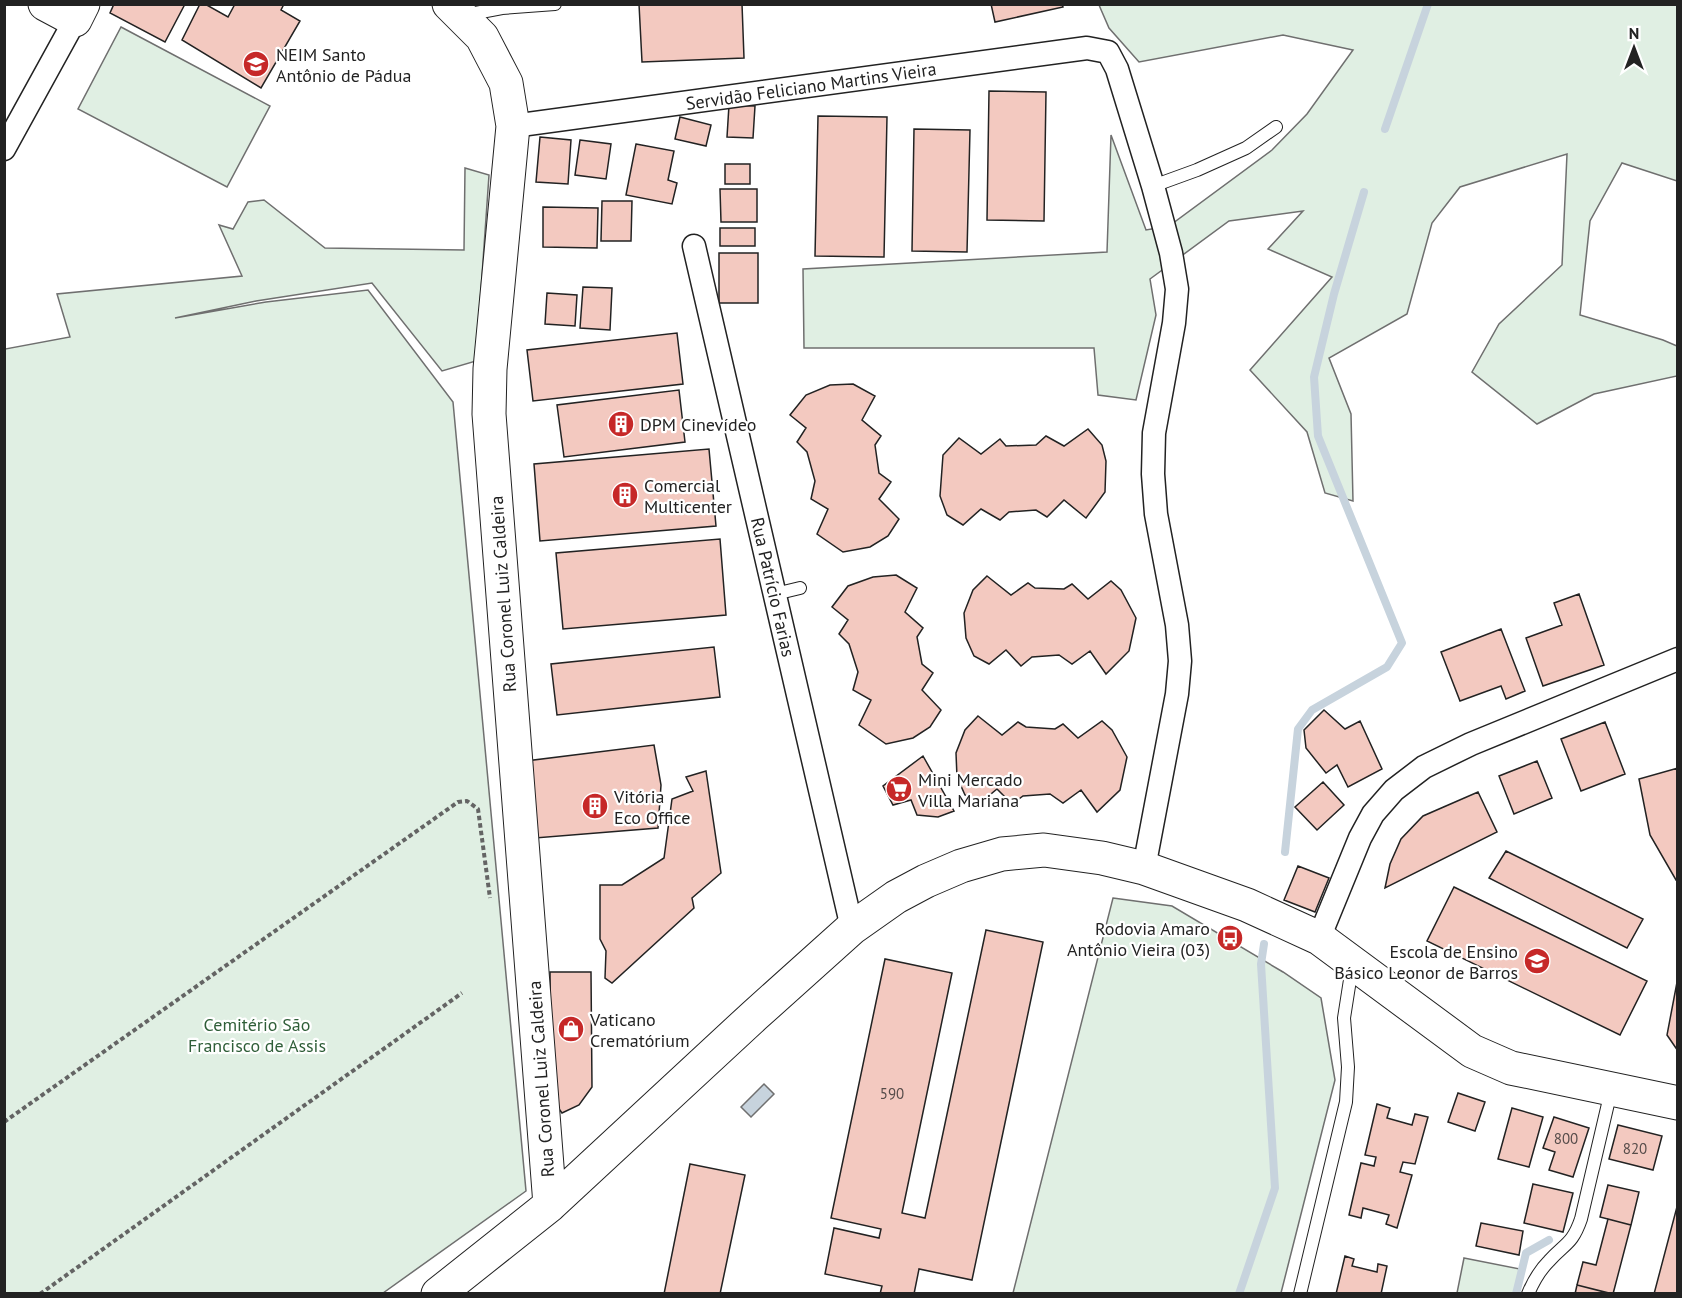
<svg xmlns="http://www.w3.org/2000/svg" width="1682" height="1298" viewBox="0 0 1682 1298" font-family="'PT Sans',sans-serif">
<style>
.green{fill:#e0efe3;stroke:#6f6f6f;stroke-width:1.5}
.water{fill:#c7d3dd;stroke:#6f6f6f;stroke-width:1.5}
.lines{fill:none;stroke-linecap:round;stroke-linejoin:round}
.stream{stroke:#c7d3dd;stroke-width:8}
.building{fill:#f3c9c0;stroke:#222;stroke-width:1.5}
.lane-casing{stroke:#222;stroke-width:14}
.street-casing{stroke:#222;stroke-width:25}
.secondary-casing{stroke:#222;stroke-width:35}
.path{stroke:#646464;stroke-width:4;stroke-dasharray:4.5 3;stroke-linecap:butt}
.lane{stroke:#fff;stroke-width:12}
.street{stroke:#fff;stroke-width:22}
.secondary{stroke:#fff;stroke-width:33}
.labels{text-anchor:middle;dominant-baseline:central;stroke-width:4.5;stroke-linejoin:round;paint-order:stroke}
.number-label{font-size:15px;fill:#564c4a}
.poi-label{font-size:18px;fill:#222;stroke:#fff;text-anchor:start}
.street-label{font-size:18px;fill:#222;stroke:#fff}
.park-label{font-size:18px;fill:#2f5e38;stroke:#fff}
</style>
<rect width="100%" height="100%" fill="#fff"/>
<path class="green" d="M1099,5H1677V181L1622,163L1590,221L1580,315L1663,340L1677,346V376L1594,394L1537,424L1472,372L1499,324L1562,265L1567,154L1460,187L1432,223L1407,314L1329,358L1351,414L1353,501L1325,493L1307,432L1250,370L1332,277L1268,249L1303,211L1229,221L1150,279L1156,315L1136,400L1098,395L1094,348H804L803,269L1107,252L1111,135L1146,230L1169,226L1272,150L1307,114L1353,50L1283,35L1139,62L1109,28Z
M121,27L270,106L227,187L78,109Z
M465,168L489,175L476,361L442,371L372,283L256,301L175,318L266,302L368,290L453,402L526,1191L383,1293L5,1294V349L70,337L57,294L242,276L219,225L233,229L248,202L264,200L325,248L464,250Z
M1113,898L1172,906L1283,972L1321,998L1335,1080L1281,1293H1013Z
M1464,1258L1520,1269L1515,1293H1457Z"/>
<path class="water" d="M764,1084L774,1094L751,1117L741,1107Z"/>
<g class="lines">
<path class="stream" d="M1385,129L1428,4
M1285,852L1298,729L1312,710L1387,667L1402,643L1318,436L1314,377L1334,294L1364,192
M1239,1294L1275,1188L1261,964L1264,944
M1516,1294L1526,1253L1549,1240"/>
</g>
<path class="building" d="M114,4H185L165,42L110,13Z
M200,4H205L228,17L235,4H284L281,10L300,21L261,88L182,40Z
M639,4H742L744,58L642,62Z
M991,4H1062L1063,7L995,22Z
M989,91L1046,92L1044,221L987,220Z
M729,105L755,106L753,138L727,137Z
M818,116L887,117L884,257L815,256Z
M680,117L711,125L706,146L675,139Z
M914,129L970,130L967,252L912,251Z
M540,137L571,140L568,184L536,182Z
M580,140L611,144L606,179L575,175Z
M636,144L674,151L668,180L677,183L672,204L626,195Z
M725,164H750V184H725Z
M720,189H757V222H721Z
M602,201H632L631,241H601Z
M543,207L598,208L597,248L543,247Z
M720,228H755V246H720Z
M719,253H758V303H719Z
M583,287L612,288L610,330L580,328Z
M547,293L577,295L575,326L545,324Z
M677,333L683,384L533,401L527,350Z
M853,384L875,396L862,420L881,436L875,445L879,473L891,482L879,499L899,519L888,536L870,547L843,552L817,534L828,509L811,499L815,481L807,452L797,442L806,428L790,415L806,395L830,385Z
M679,390L685,442L564,457L557,405Z
M1088,429L1102,445L1106,461L1105,492L1086,518L1064,500L1047,517L1036,510L1009,512L1000,520L981,509L963,525L947,515L940,496L943,455L959,438L981,454L1000,439L1006,446L1036,445L1046,436L1064,446Z
M709,449L716,526L540,541L534,464Z
M720,539L726,615L563,629L556,553Z
M896,575L917,588L905,612L923,628L917,637L922,664L933,673L922,690L941,710L930,727L913,738L886,744L859,725L871,700L853,690L858,672L849,644L839,634L848,620L832,607L848,586L873,577Z
M987,576L1011,595L1028,583L1035,588L1064,589L1072,584L1088,599L1111,581L1121,590L1136,618L1129,651L1106,674L1090,651L1072,664L1059,655L1032,657L1021,666L1006,650L989,664L974,656L966,638L964,613L973,590Z
M1579,594L1604,665L1543,686L1526,638L1562,625L1554,603Z
M1501,629L1525,691L1506,699L1501,686L1460,701L1441,652Z
M714,647L720,697L557,715L551,664Z
M1324,710L1345,729L1360,721L1382,769L1348,787L1337,765L1326,773L1306,748L1304,730Z
M978,716L1002,735L1018,722L1026,727L1055,729L1063,724L1078,738L1102,721L1112,730L1127,757L1120,790L1097,812L1081,790L1063,803L1050,794L1023,796L1012,804L997,789L980,803L965,795L957,777L956,753L965,730Z
M1605,722L1625,774L1581,791L1561,739Z
M654,745L661,785L658,828L535,838L526,761Z
M923,756L954,811L938,817L917,815L911,800L893,805L883,786Z
M1537,761L1552,798L1514,814L1499,776Z
M1678,768V879L1676,880L1650,835L1639,779Z
M706,771L721,873L692,898L694,908L612,983L605,978L606,951L600,939V885H622L664,858L672,799L693,791L686,777Z
M1323,782L1344,805L1317,830L1295,807Z
M1478,792L1497,832L1385,888L1390,864L1401,839L1423,816Z
M1506,851L1643,919L1627,948L1489,878Z
M1298,866L1329,878L1315,912L1284,900Z
M1454,887L1647,981L1620,1035L1427,941Z
M986,930L1043,942L972,1280L919,1269L914,1294H880L882,1286L825,1274L834,1228L879,1238L881,1229L831,1218L885,959L952,973L902,1213L925,1218Z
M550,972H591L592,1087L579,1105L562,1113L551,1098Z
M1678,977V1051L1667,1035Z
M1458,1093L1485,1102L1475,1131L1448,1122Z
M1377,1104L1390,1108L1387,1118L1412,1125L1415,1114L1428,1117L1415,1164L1403,1162L1400,1172L1412,1175L1397,1228L1386,1224L1389,1215L1363,1208L1361,1218L1349,1215L1361,1163L1374,1166L1376,1157L1365,1155Z
M1512,1108L1543,1117L1529,1167L1498,1159Z
M1554,1117L1589,1128L1573,1177L1549,1170L1555,1152L1543,1148Z
M1618,1125L1662,1136L1653,1170L1609,1159Z
M690,1164L745,1175L720,1294H664Z
M1533,1184L1573,1193L1563,1232L1524,1223Z
M1608,1185L1639,1192L1631,1225L1600,1217Z
M1678,1203V1294H1654Z
M1608,1219L1631,1225L1613,1294L1577,1285L1583,1262L1596,1265Z
M1481,1223L1523,1231L1519,1255L1476,1246Z
M1345,1256L1354,1259L1352,1266L1377,1272L1378,1264L1387,1266L1381,1294H1336Z
M1577,1285L1612,1294H1575Z"/>
<g class="lines">
<defs>
<path id="lane" d="M465,15L502,8L555,4
M1153,186L1197,170L1246,148L1276,127
M775,594L800,588
M1300,1294L1346,1102L1348,1067L1344,1018L1352,967
M1528,1294C1533,1282 1540,1270 1549,1261C1565,1243 1572,1245 1581,1219L1611,1091"/>
<path id="street" d="M513,126L1087,48L1108,52L1117,69L1153,186L1171,253L1177,289L1174,323L1154,433L1153,474L1156,514L1177,625L1180,661L1177,694L1144,868
M4,149L75,20
M694,246L852,928
M1319,938L1360,838L1373,814L1394,790L1424,767L1471,744L1678,659"/>
<path id="secondary" d="M45,4L75,20L83,4
M449,4L482,37L506,83L513,126L490,369L489,414L550,1205
M438,1294L550,1205L754,1016L852,928L896,897L926,881L961,866L1002,854L1044,850L1102,858L1144,868L1247,905L1319,938L1472,1051L1511,1068L1678,1103"/>
</defs>
<use href="#lane" class="lane-casing"/>
<use href="#street" class="street-casing"/>
<use href="#secondary" class="secondary-casing"/>
<path class="path" d="M4,1122L458,802L467,801L478,809L490,898
M40,1294L462,993"/>
<use href="#lane" class="lane"/>
<use href="#street" class="street"/>
<use href="#secondary" class="secondary"/>
</g>
<defs>
<symbol id="school-disc" viewBox="-11 -11 22 22"><circle r="9.5" fill="#c62828" stroke="#fff"/><path d="M0-5L7-2L0 1L-7-2ZM-4 1L0 2.5L4 1V4Q0 6-4 4Z" fill="#fff"/></symbol>
<symbol id="building-disc" viewBox="-11 -11 22 22"><circle r="9.5" fill="#c62828" stroke="#fff"/><path d="M-4-6H4V6H1V3H-1V6H-4ZM-2.5-4.3h1.7v1.8h-1.7ZM.8-4.3h1.7v1.8H.8ZM-2.5-1h1.7V.8h-1.7ZM.8-1h1.7V.8H.8Z" fill="#fff"/></symbol>
<symbol id="supermarket-disc" viewBox="-11 -11 22 22"><circle r="9.5" fill="#c62828" stroke="#fff"/><path d="M-6-5.5h2.5l.6 2H6L4.5 2H-2.5L-4.4-4H-6ZM-1.5 3.2a1.3 1.3 0 1 0 .1 0ZM3 3.2a1.3 1.3 0 1 0 .1 0Z" fill="#fff"/></symbol>
<symbol id="bus-disc" viewBox="-11 -11 22 22"><circle r="9.5" fill="#c62828" stroke="#fff"/><path d="M-5-6H5V4H4V6H2V4H-2V6H-4V4H-5ZM-3.5-4V0h7V-4ZM-3.5 1.2v1.5H-2V1.2ZM2 1.2v1.5H3.5V1.2Z" fill="#fff"/></symbol>
<symbol id="shop-disc" viewBox="-11 -11 22 22"><circle r="9.5" fill="#c62828" stroke="#fff"/><path d="M-5-2.5h2.3a2.7 3.5 0 0 1 5.4 0H5L5.5 6h-11ZM-1.5-2.5h3a1.5 2.3 0 0 0-3 0Z" fill="#fff"/></symbol>
</defs>
<g fill-rule="evenodd">
<use href="#school-disc" x="241" y="49" width="30" height="30"/>
<use href="#building-disc" x="606" y="409" width="30" height="30"/>
<use href="#building-disc" x="610" y="480" width="30" height="30"/>
<use href="#supermarket-disc" x="884" y="774" width="30" height="30"/>
<use href="#building-disc" x="580" y="791" width="30" height="30"/>
<use href="#bus-disc" x="1215" y="923" width="30" height="30"/>
<use href="#school-disc" x="1522" y="946" width="30" height="30"/>
<use href="#shop-disc" x="556" y="1014" width="30" height="30"/>
</g>
<g class="labels">
<g class="number-label">
<text x="892" y="1093">590</text>
<text x="1566" y="1138">800</text>
<text x="1635" y="1148">820</text>
</g>
<g class="poi-label">
<text x="276" y="54">NEIM Santo<tspan x="276" dy="21">Antônio de Pádua</tspan></text>
<text x="640" y="424">DPM Cinevídeo</text>
<text x="644" y="485">Comercial<tspan x="644" dy="21">Multicenter</tspan></text>
<text x="918" y="779">Mini Mercado<tspan x="918" dy="21">Villa Mariana</tspan></text>
<text x="614" y="796">Vitória<tspan x="614" dy="21">Eco Office</tspan></text>
<text x="1210" y="928" text-anchor="end">Rodovia Amaro<tspan x="1210" dy="21">Antônio Vieira (03)</tspan></text>
<text x="1518" y="951" text-anchor="end">Escola de Ensino<tspan x="1518" dy="21">Básico Leonor de Barros</tspan></text>
<text x="590" y="1019">Vaticano<tspan x="590" dy="21">Crematórium</tspan></text>
</g>
<g class="street-label">
<text transform="translate(811 86) rotate(-8)">Servidão Feliciano Martins Vieira</text>
<text transform="translate(773 587) rotate(77)">Rua Patrício Farias</text>
<text transform="translate(503 594) rotate(-94)">Rua Coronel Luiz Caldeira</text>
<text transform="translate(541 1079) rotate(-94)">Rua Coronel Luiz Caldeira</text>
</g>
<g class="park-label">
<text x="257" y="1024">Cemitério São<tspan x="257" dy="21">Francisco de Assis</tspan></text>
</g>
</g>
<rect width="1682" height="1298" fill="none" stroke="#222222" stroke-width="12"/>
<g transform="translate(1634 48)" stroke="#ffffff" stroke-width="4.5" paint-order="stroke">
<path d="M0-4.5L10 22L0 15L-10 22Z" fill="#222222"/>
<text y="-9" font-size="16" font-weight="bold" text-anchor="middle" fill="#222222">N</text>
</g>
</svg>
